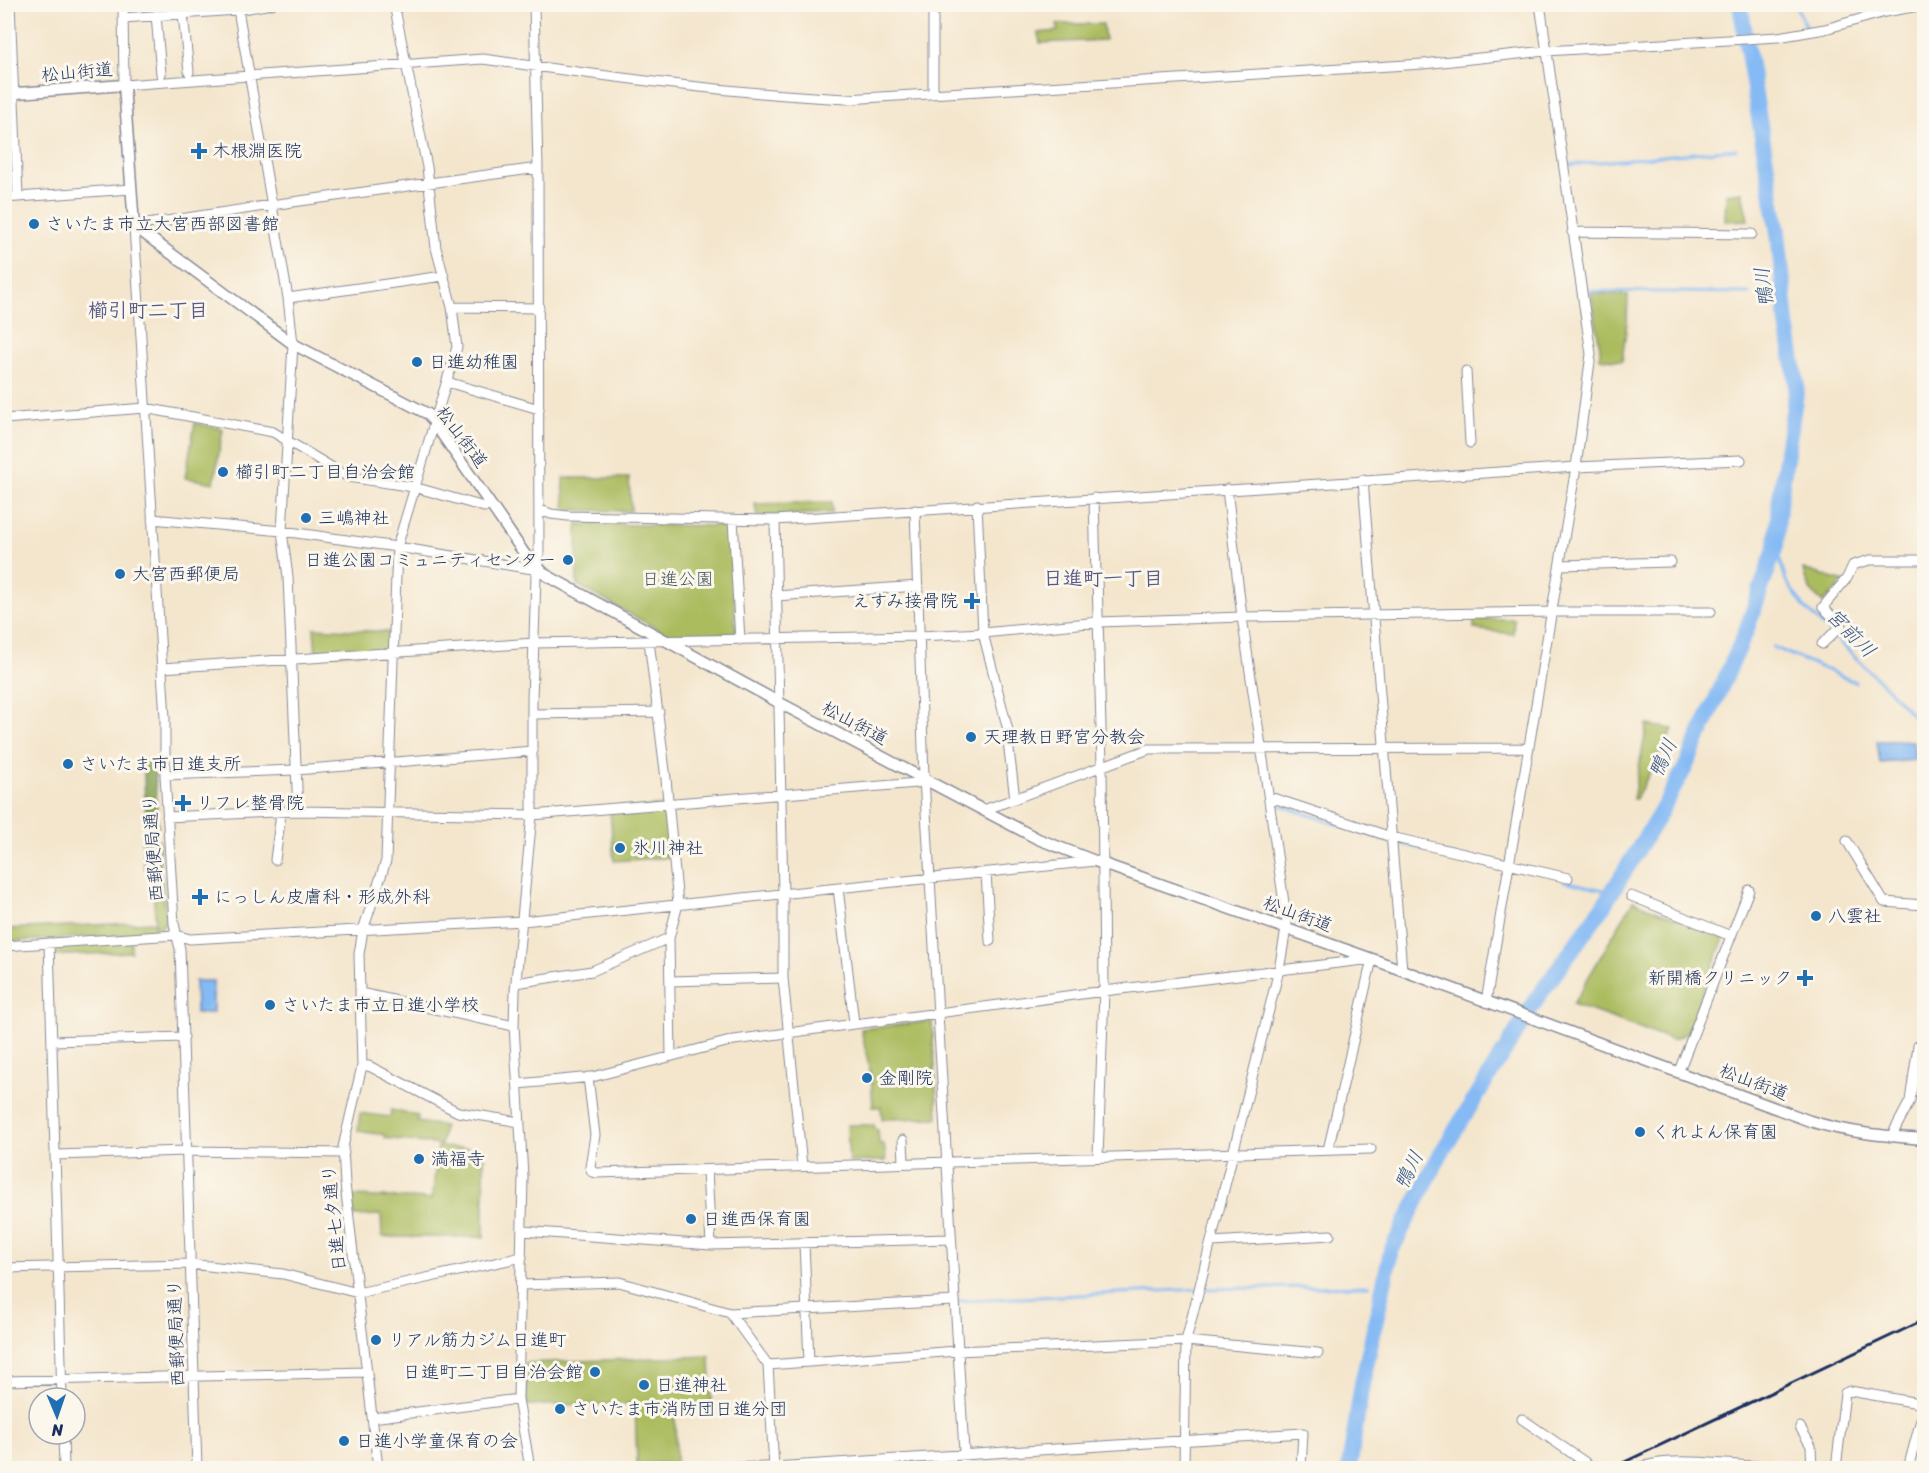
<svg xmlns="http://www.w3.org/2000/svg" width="1929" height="1473" viewBox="0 0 1929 1473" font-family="Sriracha,'Klee One',sans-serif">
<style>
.green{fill:#abbc5f;stroke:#63765e;stroke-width:1.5}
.forest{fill:#88a456;stroke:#526a5a;stroke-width:1.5}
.water{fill:#85baf4;stroke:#5074a9;stroke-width:1.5}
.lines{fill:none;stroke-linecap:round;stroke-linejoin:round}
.stream{stroke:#85baf4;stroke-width:3}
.river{stroke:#85baf4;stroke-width:16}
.minor-casing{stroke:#888a96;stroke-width:11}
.major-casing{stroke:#888a96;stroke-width:13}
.minor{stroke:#fff;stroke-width:9}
.major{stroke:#fff;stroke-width:10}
.rail{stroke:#1b2f5e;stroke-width:3}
.poi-dot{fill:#1f6fb2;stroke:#fbf7ec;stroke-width:2}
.labels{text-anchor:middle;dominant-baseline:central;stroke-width:6;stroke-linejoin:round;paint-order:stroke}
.street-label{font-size:18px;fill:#1b2f5e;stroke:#fbf7ec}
.poi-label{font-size:18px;fill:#1b2f5e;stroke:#fbf7ec;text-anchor:start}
.park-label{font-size:18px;fill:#46595e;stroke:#fbf7ec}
.water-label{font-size:20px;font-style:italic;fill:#3b598b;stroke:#fbf7ec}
.neighbourhood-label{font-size:20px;font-weight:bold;fill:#5a5a87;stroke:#fbf7ec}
</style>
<rect width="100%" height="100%" fill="#fbf7ec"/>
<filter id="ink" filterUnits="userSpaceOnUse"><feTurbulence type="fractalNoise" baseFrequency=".0167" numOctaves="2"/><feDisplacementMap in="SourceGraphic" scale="12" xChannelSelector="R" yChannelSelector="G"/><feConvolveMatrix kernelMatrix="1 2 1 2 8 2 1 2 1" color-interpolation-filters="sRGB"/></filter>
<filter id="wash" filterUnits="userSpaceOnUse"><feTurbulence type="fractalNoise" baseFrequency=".008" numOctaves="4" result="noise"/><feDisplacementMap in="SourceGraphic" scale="24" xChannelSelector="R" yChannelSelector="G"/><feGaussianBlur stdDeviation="1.35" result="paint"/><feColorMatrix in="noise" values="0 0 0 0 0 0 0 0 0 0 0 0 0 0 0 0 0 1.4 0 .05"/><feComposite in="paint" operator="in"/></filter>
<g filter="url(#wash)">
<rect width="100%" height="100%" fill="#f4e6cd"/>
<path class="green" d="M1057,24H1103L1105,40L1040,43L1038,33L1058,31Z
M1742,192L1748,220L1725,221L1726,194Z
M1591,293L1628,295L1627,322L1622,361L1600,358V348Z
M195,423L223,429L214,483L185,478Z
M563,478H629L631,511L568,510L565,507Z
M832,502V513L757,516L755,504Z
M577,524L727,526L730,528L736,630L730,634L670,636L577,585Z
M1803,569L1844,582L1823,603C1811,593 1806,585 1803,569Z
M1474,619H1514L1513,634L1474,629Z
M314,628L389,632V651L316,655Z
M1647,725L1673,729L1636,799H1633Z
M668,805L673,857L614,861L610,810Z
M152,876H162L166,921L161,928H156Z
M1633,901L1724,938L1687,1033L1673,1040L1573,1004Z
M154,922V933L5,942V929Z
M131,940V952L51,956L50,944Z
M932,1021L938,1118L882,1119L881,1107H873L871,1076L861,1029Z
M391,1110L418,1116L417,1122L444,1126L441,1145L385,1138V1135L358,1131L360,1113L390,1117Z
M847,1125H874L875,1129L878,1130L879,1144H884L886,1161L849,1162Z
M438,1147L484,1149V1237H382L381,1215L354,1216L352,1196L432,1199Z
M710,1356L712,1411H675L676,1463L637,1464L635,1404L526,1405V1363Z"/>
<path class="forest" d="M143,761H154L158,828L146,817Z
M159,840L160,867L144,868L142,841Z"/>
<path class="water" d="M1877,741H1913L1915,760L1880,763Z
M195,981H213V1013H196Z"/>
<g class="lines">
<path class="stream" d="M1795,4L1807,28
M1568,165L1736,149
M1587,291L1749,293
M1776,546L1786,581L1804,607L1896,697L1924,729
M1773,647L1855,682
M1276,804L1391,842
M1403,844L1508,869
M1564,881L1612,892
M956,1301L1200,1289L1369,1286"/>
<path class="river" d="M1349,1468L1362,1384L1391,1251L1440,1155L1540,994L1602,908L1659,815L1685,768L1745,634L1776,546L1779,505L1797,386L1787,324L1778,233L1740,4"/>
</g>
</g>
<g filter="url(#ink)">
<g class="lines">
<defs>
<path id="minor" d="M10,4L18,197
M123,4L124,85L483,59C604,76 725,93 847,99L1423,64L1546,51L1778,37L1825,29L1885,12L1924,5
M237,4L288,298L293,344L282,531L288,577L298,811
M183,14L189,72
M156,15L161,74
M123,18L237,10L272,4
M933,93V13L944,4
M4,198L131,189
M1572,232L1752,234
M288,298L443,276
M452,307L539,308
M1466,371L1470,443
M447,382L539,409
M4,419L145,408L273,432L348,477L414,487L484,507L492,506
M1363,480L1402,970
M1094,498L1096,574
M977,505L983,633L1009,734L1008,742L1015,799
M540,510L551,514L568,516L775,520L1576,467L1591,354L1540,4
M915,510L924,778L965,1468
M152,519L282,531L397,547L539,570
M733,519L740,640
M775,520L783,894V978L802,1166
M1560,565L1671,562
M1097,577L1102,766L1104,991L1098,1157
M776,596L918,586
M649,641L666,779L678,904L669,938L671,1056
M1822,644L1841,626L1823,607L1847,578L1853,565L1870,560H1924
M162,668L534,643L919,636L983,633L1099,622L1242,617L1552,612H1711
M534,714L659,712
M165,775L296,770L533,751
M1270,797L1391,837L1568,878
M984,810L1149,749L1529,748
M167,817L298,811L532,815L917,783L924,778
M1847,841L1884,902L1924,905
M275,860L281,813
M986,872L990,941
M838,888L854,1023
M1631,896L1731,936
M49,943L62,1398
M4,946L176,935L190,939L523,921L1095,861
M670,981L783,978
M516,983L592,971L669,938
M360,993L514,1026
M1486,1002L1576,467L1741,460
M52,1041L184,1037
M362,1066H369L458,1112L520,1122
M1679,1071L1749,890
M588,1077L595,1135L590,1167L592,1172L597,1173L1371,1149
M518,1084L592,1077L734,1040L1104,991L1372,959L1328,1150
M1891,1137L1910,1101L1918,1046L1924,1045
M903,1140L904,1163
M55,1155L186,1151L344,1153
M707,1170L711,1245
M523,1231L711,1245L950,1239
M1212,1242L1330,1235
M804,1243L809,1362
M4,1268L190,1264L283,1274L358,1293L522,1257
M521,1285L619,1282L730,1313L954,1301
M730,1313L768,1365L774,1468
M768,1365L957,1351L1186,1341L1318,1353
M4,1381L366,1372
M372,1418L518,1399
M1522,1419L1592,1467
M1800,1427L1811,1446L1812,1468
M63,1434L64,1468
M1910,1461L1923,1412V1404
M197,1468L180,949L174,924L165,775V718L134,226L271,205L538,168
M378,1468L345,1184L343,1147L362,1066L359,954L363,930L386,861L397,547L457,347L452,307L436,248L427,167L394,4
M519,1468L774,1467L1303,1433L1301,1468
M530,1468L518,1399L523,1176L514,1026L515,991L532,815V700L536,576L539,570L538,168L534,4
M1184,1468L1186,1341L1279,970L1287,923L1242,617L1227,489
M1640,1468C1667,1456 1724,1465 1755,1466L1757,1468
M1836,1468L1845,1393L1850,1391L1924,1404"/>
<path id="major" d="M4,94L124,85L134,226L293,344L428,414L526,556L546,575L778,702L1038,839L1095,861L1372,959L1810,1121C1848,1133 1885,1136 1924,1139"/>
</defs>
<use href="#minor" class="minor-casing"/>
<use href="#major" class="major-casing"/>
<use href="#minor" class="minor"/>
<use href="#major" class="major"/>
<path class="rail" d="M1612,1468L1924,1320"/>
</g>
</g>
<g class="poi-dot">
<path d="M196 142h6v6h6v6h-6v6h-6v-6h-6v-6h6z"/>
<circle cx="34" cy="224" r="6"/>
<circle cx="417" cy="362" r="6"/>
<circle cx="223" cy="472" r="6"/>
<circle cx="306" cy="518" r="6"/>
<circle cx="568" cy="560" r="6"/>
<circle cx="120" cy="574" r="6"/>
<path d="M969 592h6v6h6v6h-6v6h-6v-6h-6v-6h6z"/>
<circle cx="971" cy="737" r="6"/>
<circle cx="68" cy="764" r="6"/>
<path d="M180 794h6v6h6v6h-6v6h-6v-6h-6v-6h6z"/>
<circle cx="620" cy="848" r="6"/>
<path d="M197 888h6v6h6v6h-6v6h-6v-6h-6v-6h6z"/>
<circle cx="1816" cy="916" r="6"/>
<path d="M1802 969h6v6h6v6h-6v6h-6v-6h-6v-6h6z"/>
<circle cx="270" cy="1005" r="6"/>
<circle cx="867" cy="1078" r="6"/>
<circle cx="1640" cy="1132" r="6"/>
<circle cx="419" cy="1159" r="6"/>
<circle cx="691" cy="1219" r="6"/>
<circle cx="376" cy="1340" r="6"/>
<circle cx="595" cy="1372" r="6"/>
<circle cx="644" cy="1385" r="6"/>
<circle cx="560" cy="1409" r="6"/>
<circle cx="344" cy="1441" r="6"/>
</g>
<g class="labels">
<g class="street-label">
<text transform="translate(77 72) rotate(-5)">松山街道</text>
<text transform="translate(462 437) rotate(53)">松山街道</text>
<text transform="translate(855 723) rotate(28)">松山街道</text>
<text transform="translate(153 848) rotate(-94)">西郵便局通り</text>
<text transform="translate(1298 914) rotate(20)">松山街道</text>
<text transform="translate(1754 1082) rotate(21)">松山街道</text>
<text transform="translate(334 1218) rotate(-96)">日進七夕通り</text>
<text transform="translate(176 1333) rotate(-92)">西郵便局通り</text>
</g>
<g class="poi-label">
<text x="212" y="151">木根淵医院</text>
<text x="46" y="224">さいたま市立大宮西部図書館</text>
<text x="429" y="362">日進幼稚園</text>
<text x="235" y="472">櫛引町二丁目自治会館</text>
<text x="318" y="518">三嶋神社</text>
<text x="556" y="560" text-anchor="end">日進公園コミュニティセンター</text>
<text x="132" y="574">大宮西郵便局</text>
<text x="958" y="601" text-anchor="end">えすみ接骨院</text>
<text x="983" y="737">天理教日野宮分教会</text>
<text x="80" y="764">さいたま市日進支所</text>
<text x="196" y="803">リフレ整骨院</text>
<text x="632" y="848">氷川神社</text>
<text x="214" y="897">にっしん皮膚科・形成外科</text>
<text x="1828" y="916">八雲社</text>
<text x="1792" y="978" text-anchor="end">新開橋クリニック</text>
<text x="282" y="1005">さいたま市立日進小学校</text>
<text x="879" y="1078">金剛院</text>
<text x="1652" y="1132">くれよん保育園</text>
<text x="431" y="1159">満福寺</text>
<text x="703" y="1219">日進西保育園</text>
<text x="388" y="1340">リアル筋力ジム日進町</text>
<text x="583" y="1372" text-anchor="end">日進町二丁目自治会館</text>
<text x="656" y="1385">日進神社</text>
<text x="572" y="1409">さいたま市消防団日進分団</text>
<text x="356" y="1441">日進小学童保育の会</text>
</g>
<g class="park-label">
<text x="678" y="579">日進公園</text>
</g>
<g class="water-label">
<text transform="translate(1764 287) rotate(-97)">鴨川</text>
<text transform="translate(1851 633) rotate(45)">宮前川</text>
<text transform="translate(1663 758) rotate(-65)">鴨川</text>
<text transform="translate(1409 1170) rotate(-63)">鴨川</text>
</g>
<g class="neighbourhood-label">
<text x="148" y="310">櫛引町二丁目</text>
<text x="1103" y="578">日進町一丁目</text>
</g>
</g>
<rect width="1929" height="1473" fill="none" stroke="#fbf7ec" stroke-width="24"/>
<g transform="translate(57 1416) rotate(178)"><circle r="28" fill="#fbf7ec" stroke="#a1a7b3" stroke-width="1.5"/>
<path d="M0-4.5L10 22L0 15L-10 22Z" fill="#1f6fb2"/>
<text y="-9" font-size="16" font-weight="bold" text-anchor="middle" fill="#1b2f5e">N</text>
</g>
</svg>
